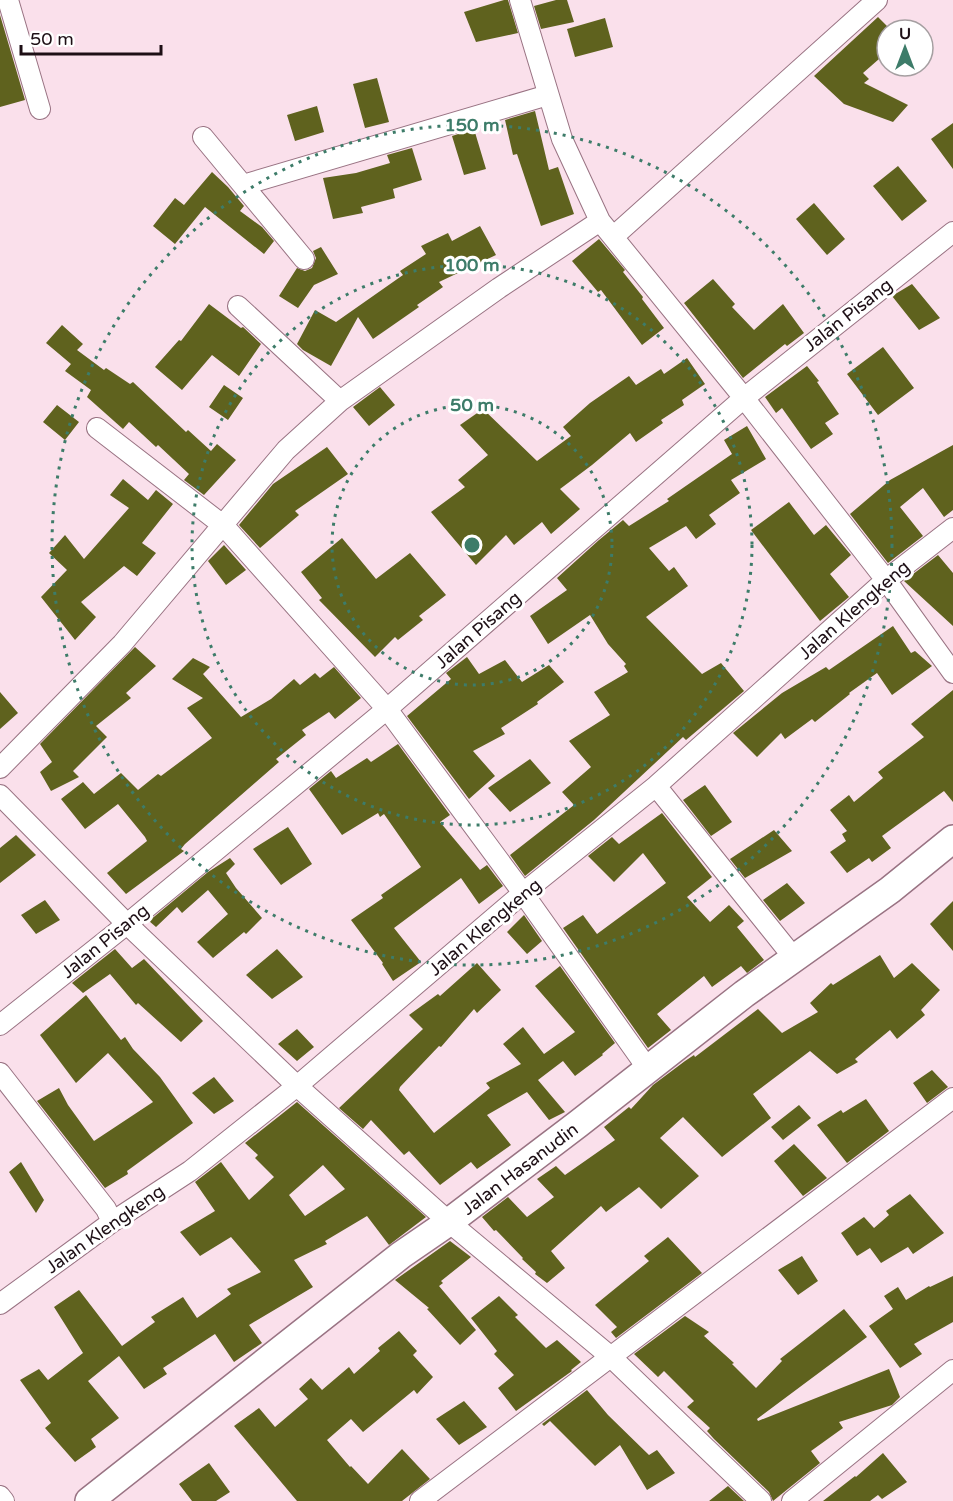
<svg xmlns="http://www.w3.org/2000/svg" width="953" height="1501" viewBox="0 0 953 1501" font-family="'Varela Round',sans-serif">
<style>
.building{fill:#5f621e;fill-rule:evenodd}
.lines{fill:none;stroke-linecap:round;stroke-linejoin:round}
.street-casing{stroke:#997383;stroke-width:22}
.secondary-casing{stroke:#997383;stroke-width:30}
.street{stroke:#fff;stroke-width:20}
.secondary{stroke:#fff;stroke-width:27}
.ring{fill:none;stroke:#3d7c69;stroke-width:3;stroke-dasharray:3 6}
.labels{text-anchor:middle;dominant-baseline:central;stroke-width:6;stroke-linejoin:round;paint-order:stroke}
.street-label{font-size:18px;fill:#1d0f15;stroke:#fff}
.centre{fill:#3d7c69;stroke:#fff;stroke-width:3}
.ring-label{font-size:18px;text-anchor:middle;font-weight:bold;fill:#3d7c69;stroke:#fff;stroke-width:6;stroke-linejoin:round;paint-order:stroke}
</style>
<rect width="100%" height="100%" fill="#fae0eb"/>
<path class="building" d="M504,0H508L518,33L476,42L464,12Z
M556,0H567L574,22L541,29L534,6Z
M0,15L25,100L0,107Z
M878,17L887,26V52L863,73L869,79L864,83L908,105L893,122L844,104L814,76Z
M605,18L613,47L575,57L567,29Z
M377,78L389,122L365,128L353,84Z
M317,106L324,132L295,141L287,115Z
M535,111L549,170L558,167L574,214L541,226L517,154L513,155L505,120Z
M953,123V169L931,139Z
M474,129L486,169L464,175L452,136Z
M412,148L422,180L393,189L395,198L361,207L363,213L333,219L323,178L356,173L390,163L387,155Z
M898,166L927,201L902,221L873,186Z
M212,172L228,187L244,206L240,211L262,227L274,241L264,254L205,207L175,244L153,226L175,198L184,205Z
M814,203L845,239L827,255L796,219Z
M480,226L496,255L439,282L443,287L417,305L419,307L373,339L358,317L331,366L303,350L297,344L315,310L336,322L403,275L400,271L426,254L421,246L448,233L452,241Z
M599,239L625,270L623,272L643,297L642,299L664,328L642,345L601,290L598,292L572,261Z
M321,247L338,274L314,285L298,308L279,296L297,268L305,271L312,268L316,258L313,251Z
M713,279L735,304L732,307L754,330L783,304L804,333L787,346L785,344L743,378L684,303Z
M912,284L940,318L919,330L892,296Z
M209,304L241,328L243,327L261,344L239,376L212,355L182,390L155,367L179,340L181,341Z
M62,325L83,344L77,350L104,370L106,368L130,384L133,382L186,432L188,430L211,451L217,444L236,460L204,495L184,480L189,474L158,445L156,447L129,422L123,429L87,397L91,390L65,371L71,364L46,343Z
M883,347L914,388L878,415L847,374Z
M687,358L705,384L682,400L684,405L661,420L663,423L636,442L630,433L592,465L560,489L580,509L551,534L542,522L514,545L506,535L476,565L431,512L465,487L458,480L488,455L460,425L483,409L537,461L571,436L563,427L590,403L629,376L636,385L661,369L664,374Z
M807,366L819,381L817,382L839,414L825,423L833,434L811,449L782,408L776,413L765,397Z
M224,385L243,398L228,420L209,407Z
M380,387L395,405L369,426L353,407Z
M57,405L79,422L65,440L43,422Z
M747,426L766,459L731,480L740,493L709,515L716,524L696,539L686,526L649,548L669,571L674,567L688,586L646,617L702,674L721,663L744,691L686,740L683,737L594,820L525,876L510,855L574,805L562,792L591,767L569,741L610,715L594,692L628,672L624,666L626,664L608,644L590,615L548,644L530,616L567,590L557,578L599,540L623,520L629,526L669,501L667,499L732,454L724,440Z
M953,445V510L944,517L923,488L900,507L923,536L888,563L850,514L890,480Z
M327,447L348,474L295,511L299,515L260,548L239,525L273,484Z
M123,479L148,500L156,490L173,504L142,543L156,553L137,576L124,566L81,602L96,617L75,640L41,597L67,570L49,553L65,535L84,559L129,508L110,495Z
M789,502L814,535L826,525L851,555L830,574L849,597L820,621L751,530Z
M342,538L376,579L410,553L446,595L419,616L423,620L398,640L395,637L375,657L319,600L322,598L301,572Z
M224,545L246,570L226,585L208,561Z
M938,555L953,573V626L904,581Z
M893,626L911,653L915,651L932,666L892,695L877,673L849,693L850,694L815,722L812,719L785,739L781,733L757,757L733,733L782,693L826,667L829,670Z
M135,647L156,666L126,693L131,698L96,726L107,737L73,771L79,777L51,791L40,772L52,762L40,744Z
M467,657L479,674L505,660L522,682L549,665L564,682L537,702L538,704L501,728L505,734L473,751L495,776L469,799L407,716L451,679L446,673Z
M193,658L210,667L203,674L241,717L271,699L294,679L300,685L315,673L320,678L334,667L361,698L335,719L329,712L302,730L306,735L276,759L279,762L185,844L181,849L184,851L126,894L107,873L147,841L145,837L118,804L85,829L61,799L83,782L94,794L121,773L138,790L158,774L161,776L212,738L187,708L203,698L172,679Z
M953,690V802L944,791L882,836L891,848L872,862L869,858L847,873L830,852L846,841L842,834L847,831L830,810L849,795L854,802L883,778L878,772L924,737L911,724Z
M0,692L18,713L0,729Z
M398,744L450,815L440,822L480,870L487,865L503,886L479,904L461,878L394,928L421,962L393,981L382,964L383,963L351,920L383,898L381,895L421,867L384,814L380,817L378,813L342,835L309,789L331,771L336,778L367,758L371,762Z
M530,759L551,783L510,812L488,788Z
M705,785L732,822L711,836L683,800Z
M662,813L712,877L687,897L710,922L729,905L744,921L737,927L764,960L747,973L741,966L712,987L704,976L657,1014L671,1030L648,1048L563,928L583,915L597,934L666,883L643,853L614,882L588,856L612,837L619,844Z
M288,827L312,864L281,885L253,849Z
M774,830L792,851L745,878L730,859Z
M16,835L36,855L0,883V848Z
M230,858L235,864L226,873L236,888L262,918L246,934L244,932L213,958L197,942L228,914L208,890L182,913L177,907L156,927L149,921L208,872Z
M787,883L805,903L780,921L763,900Z
M45,900L60,920L36,934L21,915Z
M953,901V951L930,924Z
M524,915L542,941L527,954L507,932Z
M115,949L132,968L144,959L203,1021L181,1042L138,1003L136,1005L110,974L83,993L72,983Z
M277,949L303,977L272,999L246,975Z
M880,955L894,978L912,963L940,990L921,1010L925,1015L897,1039L890,1030L855,1059L858,1062L837,1074L810,1051L753,1094L771,1118L722,1157L683,1117L660,1138L699,1176L661,1209L639,1187L606,1212L601,1206L551,1251L565,1268L547,1283L535,1274L536,1272L522,1259L523,1258L496,1230L494,1231L482,1217L508,1197L527,1217L554,1197L537,1179L556,1166L565,1175L615,1140L604,1127L629,1107L631,1109L653,1085L685,1061L694,1055L695,1057L758,1009L782,1033L818,1012L810,1003L831,983L833,985Z
M477,963L501,990L477,1013L474,1009L441,1047L439,1046L400,1087L399,1090L434,1133L490,1088L486,1083L521,1064L503,1044L523,1027L544,1054L575,1032L535,986L560,966L615,1043L602,1054L603,1055L575,1076L563,1061L538,1080L565,1112L549,1120L527,1092L487,1115L511,1145L477,1169L471,1162L440,1185L409,1151L404,1155L371,1120L363,1129L339,1108L423,1029L409,1015L438,994L440,996Z
M86,995L121,1040L125,1037L133,1049L160,1077L193,1123L127,1171L128,1174L105,1188L37,1101L59,1088L68,1105L94,1141L153,1102L108,1053L76,1083L40,1035Z
M297,1029L314,1047L297,1061L278,1044Z
M932,1070L948,1087L927,1103L913,1083Z
M214,1077L234,1101L214,1114L192,1093Z
M866,1099L889,1131L847,1163L817,1125L841,1110L843,1113Z
M297,1102L426,1217L389,1245L367,1216L325,1241L327,1244L294,1260L313,1287L249,1325L262,1343L234,1362L215,1334L163,1368L167,1374L144,1389L119,1356L88,1381L119,1418L91,1439L96,1447L75,1462L45,1428L51,1423L20,1380L39,1369L48,1380L83,1353L54,1307L79,1290L122,1346L155,1322L151,1317L183,1297L197,1318L231,1294L227,1289L261,1272L231,1237L200,1256L180,1232L215,1211L195,1182L221,1162L249,1200L274,1177L255,1158L258,1155L245,1143ZM323,1165L345,1189L305,1216L289,1195Z
M799,1105L811,1118L783,1140L771,1127Z
M794,1144L827,1178L803,1196L774,1161Z
M21,1162L44,1200L36,1213L9,1172Z
M910,1194L944,1233L913,1254L908,1247L881,1263L870,1248L857,1256L841,1233L864,1217L874,1228L889,1215L886,1211Z
M668,1237L702,1273L616,1338L611,1332L617,1327L595,1305L649,1261L644,1256Z
M450,1241L471,1257L441,1281L443,1283L439,1286L476,1330L460,1345L427,1309L429,1308L395,1280Z
M802,1256L818,1281L798,1295L778,1270Z
M953,1276V1322L914,1344L922,1354L900,1368L869,1326L893,1309L884,1296L898,1287L906,1300L929,1286L930,1287Z
M499,1296L518,1315L515,1317L546,1348L557,1340L581,1362L571,1370L572,1371L516,1411L498,1388L514,1375L494,1354L497,1351L471,1318Z
M844,1309L867,1337L757,1419L758,1421L889,1369L900,1397L892,1405L839,1422L843,1428L811,1451L820,1463L773,1501L769,1492L714,1439L707,1431L710,1428L687,1407L694,1401L664,1371L658,1377L634,1354L685,1316L709,1332L704,1336L734,1363L732,1364L756,1388L782,1361L780,1359Z
M399,1331L417,1351L413,1355L433,1377L417,1394L414,1390L363,1432L351,1419L327,1440L350,1467L351,1466L368,1484L402,1449L430,1479L402,1501H297L234,1426L259,1408L275,1427L308,1399L299,1389L311,1378L322,1390L349,1367L354,1374L380,1351L378,1348Z
M587,1390L608,1415L649,1455L657,1450L675,1473L647,1490L620,1445L595,1466L550,1421L544,1426L542,1424Z
M464,1401L487,1427L459,1445L436,1419Z
M883,1453L907,1482L882,1499L878,1495L870,1501H823L855,1476L856,1477Z
M209,1463L230,1492L216,1501H192L179,1484Z
M728,1486L744,1501H709Z"/>
<g class="lines">
<defs>
<path id="street" d="M8,0L40,109
M520,0L562,139L600,221L744,398L886,580L953,673
M203,137L304,259
M243,185L548,95
M613,237L877,0
M238,306L340,401
M97,428L224,526L387,709L523,893L648,1069
M0,768L122,644L286,450L340,401L499,288L600,221
M656,786L794,958
M0,795L127,924L297,1086L449,1222L611,1357L761,1501
M0,1025L127,924L387,709L744,398L953,232
M0,1073L106,1209L112,1222
M0,1304L112,1222L190,1171L297,1086L523,893L656,786L886,580L953,528
M0,1496L4,1501
M420,1501L953,1098
M792,1501L953,1370"/>
<path id="secondary" d="M89,1501L401,1255L449,1222L578,1124L744,994L890,890L953,839"/>
</defs>
<use href="#street" class="street-casing"/>
<use href="#secondary" class="secondary-casing"/>
<use href="#street" class="street"/>
<use href="#secondary" class="secondary"/>
</g>
<g class="ring">
<circle cx="472" cy="545" r="140"/>
<circle cx="472" cy="545" r="280"/>
<circle cx="472" cy="545" r="420"/>
</g>
<g class="labels">
<g class="street-label">
<text transform="translate(848 315) rotate(-38)">Jalan Pisang</text>
<text transform="translate(854 610) rotate(-41)">Jalan Klengkeng</text>
<text transform="translate(478 630) rotate(-41)">Jalan Pisang</text>
<text transform="translate(485 927) rotate(-40)">Jalan Klengkeng</text>
<text transform="translate(105 941) rotate(-39)">Jalan Pisang</text>
<text transform="translate(520 1169) rotate(-37)">Jalan Hasanudin</text>
<text transform="translate(105 1229) rotate(-35)">Jalan Klengkeng</text>
</g>
</g>
<circle cx="472" cy="545" r="9" class="centre"/>
<g class="ring-label">
<text x="472" y="131">150 m</text>
<text x="472" y="271">100 m</text>
<text x="472" y="411">50 m</text>
</g>
<g transform="translate(905 48)"><circle r="28" fill="#ffffff" stroke="#a59fa1" stroke-width="1.5"/>
<path d="M0-4.5L10 22L0 15L-10 22Z" fill="#3d7c69"/>
<text y="-9" font-size="16" font-weight="bold" text-anchor="middle" fill="#1d0f15">U</text>
</g>
<path d="M21 45v9h140v-9" fill="none" stroke="#1d0f15" stroke-width="3"/>
<text x="30" y="45" font-size="18" fill="#1d0f15" stroke="#ffffff" stroke-width="4.5" paint-order="stroke">50 m</text>
</svg>
